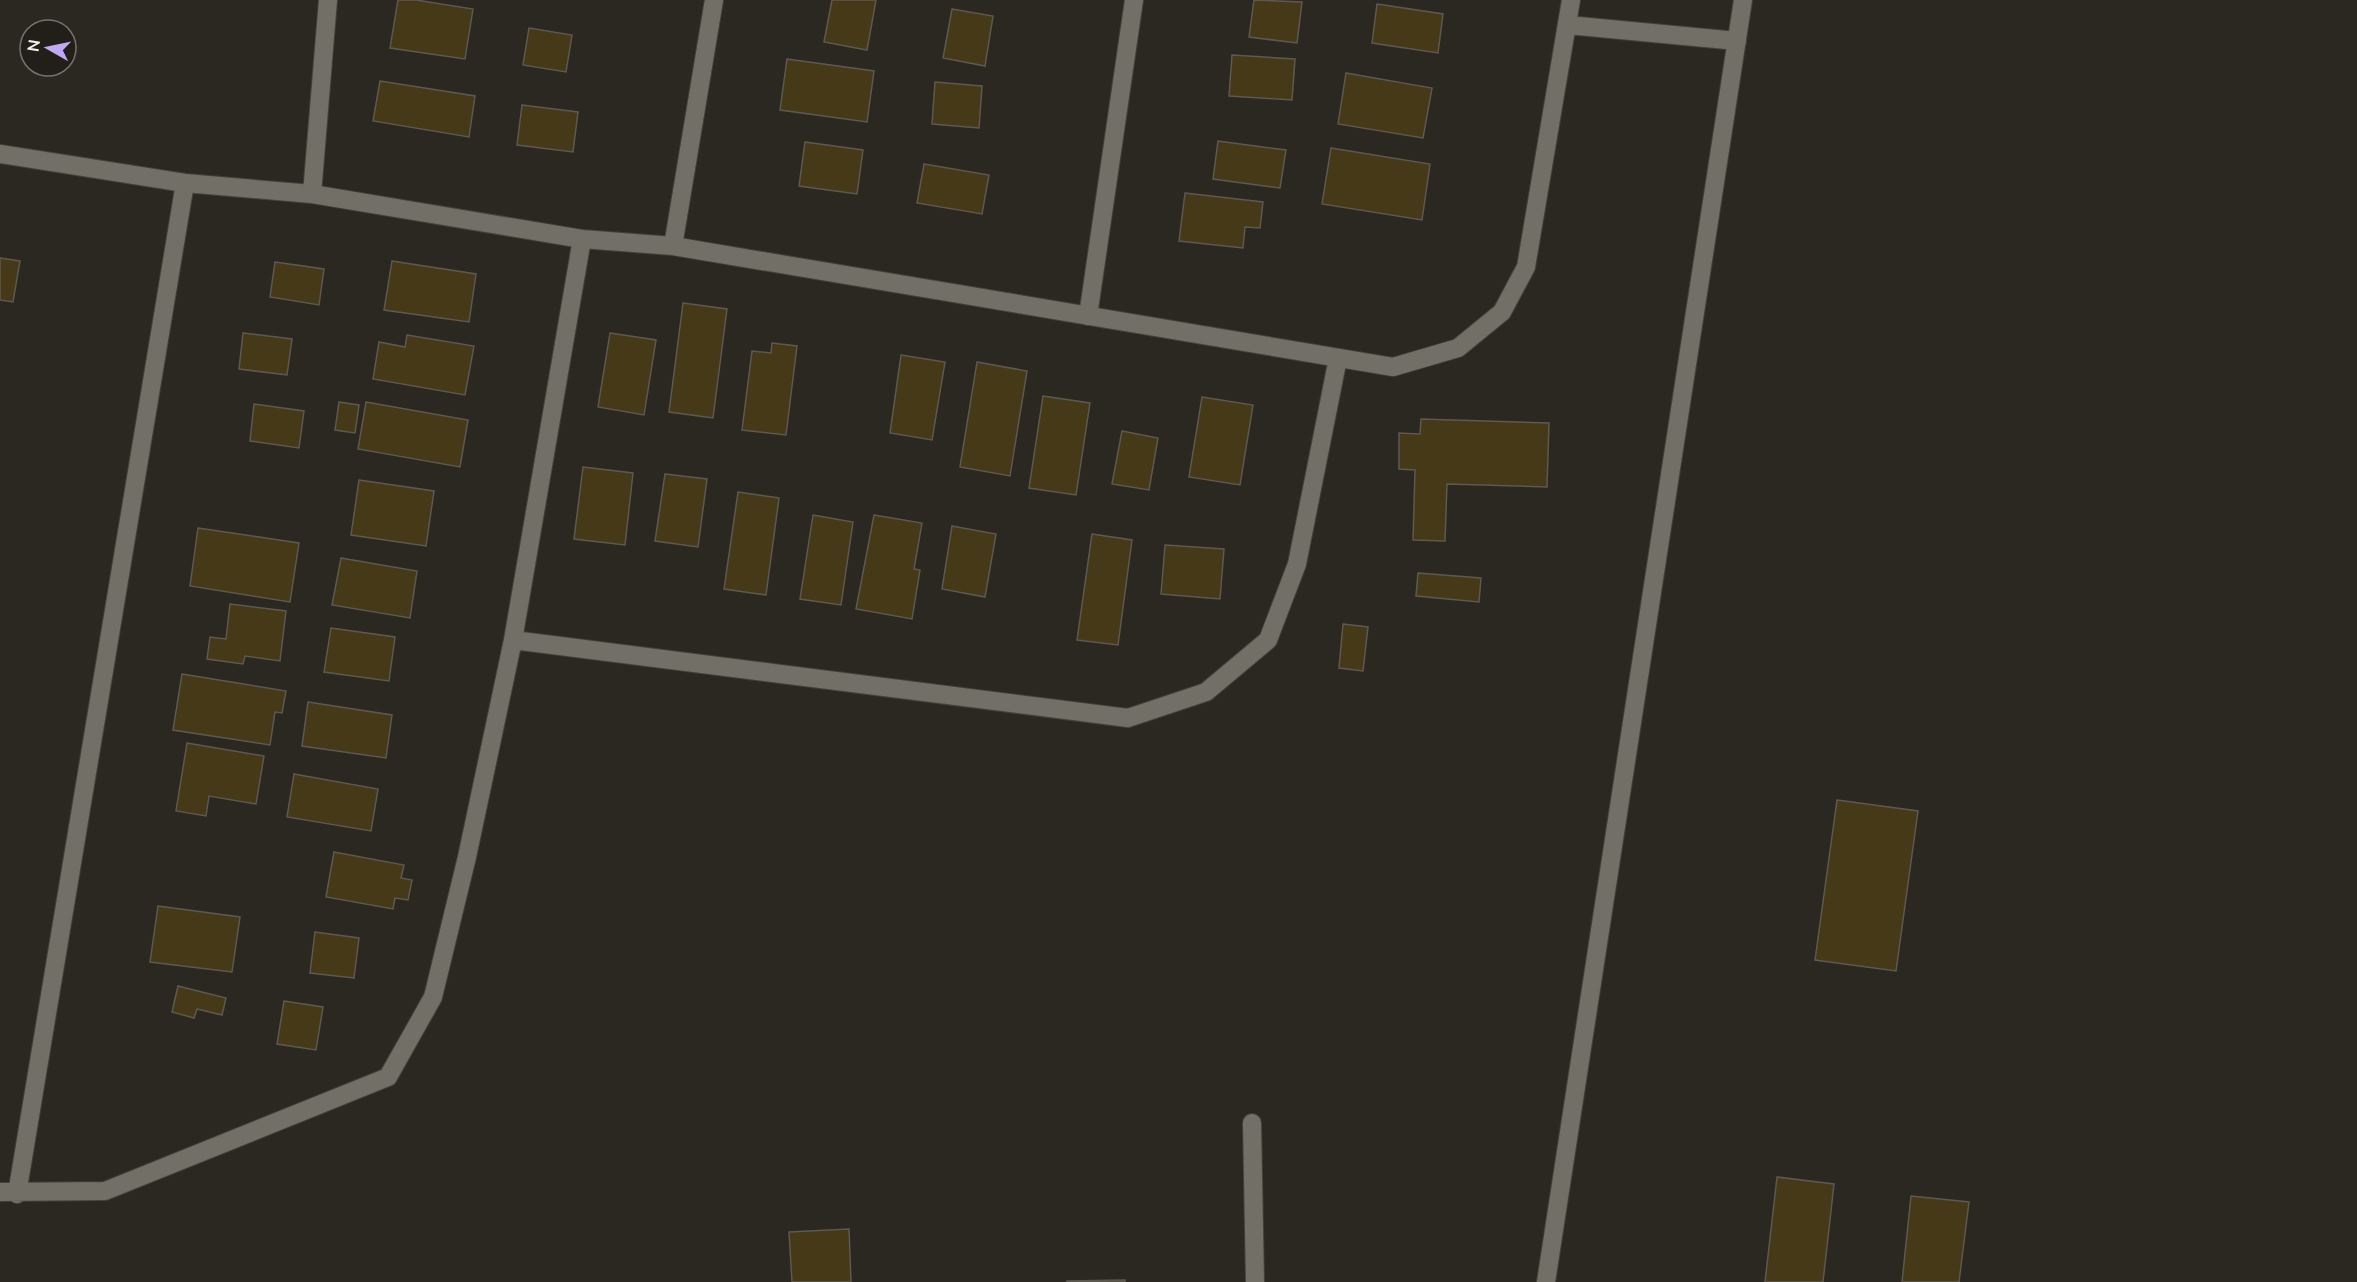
<svg xmlns="http://www.w3.org/2000/svg" width="2357" height="1282" viewBox="0 0 2357 1282" font-family="Mulish,sans-serif">
<style>
.building{fill:#453918;stroke:#5c5951;stroke-width:1.5}
.lines{fill:none;stroke-linecap:round;stroke-linejoin:round}
.minor-casing{stroke:#45423d;stroke-width:20}
.tertiary-casing{stroke:#45423d;stroke-width:20}
.minor{stroke:#726f66;stroke-width:18}
.tertiary{stroke:#726f66;stroke-width:18}
</style>
<rect width="100%" height="100%" fill="#2b2821"/>
<path class="building" d="M398,0H416L473,9L465,59L390,48Z
M832,0H876L867,50L824,42Z
M1254,0L1302,2L1297,43L1249,37Z
M1377,4L1443,14L1438,53L1372,43Z
M952,9L993,16L985,66L943,58Z
M529,28L572,35L566,72L523,65Z
M1232,55L1295,59L1292,100L1229,96Z
M787,59L874,71L867,122L780,110Z
M1346,73L1432,88L1423,138L1338,124Z
M380,81L475,96L469,137L373,121Z
M935,82L982,86L979,128L932,124Z
M522,105L578,112L573,152L517,145Z
M1218,141L1286,150L1280,188L1213,179Z
M805,142L863,150L857,194L799,186Z
M1331,148L1430,164L1422,220L1322,204Z
M924,164L989,175L982,214L917,203Z
M1185,193L1263,202L1260,228L1245,227L1243,248L1179,241Z
M0,258L20,261L13,302L0,300Z
M392,261L476,274L469,322L384,310Z
M275,262L324,269L319,305L270,297Z
M683,303L727,309L713,418L669,412Z
M243,333L292,339L287,375L239,369Z
M610,333L656,340L644,415L598,407Z
M407,335L474,346L465,395L373,379L379,342L405,347Z
M772,343L797,346L786,435L742,430L752,351L771,353Z
M901,355L945,362L932,440L890,433Z
M977,362L1027,371L1010,476L960,467Z
M1043,396L1090,403L1076,495L1029,488Z
M1202,397L1253,405L1240,485L1189,477Z
M339,402L359,405L355,433L335,430Z
M366,402L468,420L460,467L358,449Z
M254,404L304,411L299,448L250,441Z
M1421,419L1549,423L1547,487L1447,484L1445,541L1413,540L1415,470L1399,469V433L1420,434Z
M1122,431L1158,438L1149,490L1112,484Z
M583,467L633,473L625,545L574,539Z
M665,474L707,479L698,547L655,541Z
M359,480L434,491L426,546L351,535Z
M738,492L779,498L766,595L724,589Z
M813,515L853,522L841,605L800,599Z
M874,515L922,523L914,569L920,570L912,619L856,609Z
M952,526L996,534L985,597L942,589Z
M198,528L299,543L290,602L190,586Z
M1092,534L1132,540L1118,645L1077,640Z
M1165,545L1224,549L1220,599L1161,594Z
M341,558L417,571L410,618L332,605Z
M1418,573L1481,578L1479,602L1416,596Z
M230,604L286,611L280,661L245,656L243,664L207,659L210,637L226,639Z
M1343,624L1368,627L1363,671L1339,668Z
M331,628L395,637L389,681L324,672Z
M182,674L286,691L282,713L275,712L270,745L173,730Z
M308,702L392,715L386,758L302,746Z
M187,743L264,756L256,804L209,796L206,816L176,811Z
M294,774L378,789L371,831L287,817Z
M1837,800L1918,811L1896,971L1815,960Z
M334,852L404,865L401,878L412,880L408,900L395,898L393,909L326,897Z
M158,906L240,917L232,972L150,962Z
M315,932L359,938L354,978L310,973Z
M178,986L226,998L222,1015L197,1009L194,1018L172,1012Z
M284,1001L323,1007L316,1050L277,1044Z
M1777,1177L1834,1184L1823,1282H1765Z
M1911,1196L1969,1202L1959,1282H1902Z
M849,1229L851,1282H792L789,1232Z
M1125,1280V1282H1067V1281Z"/>
<g class="lines">
<defs>
<path id="minor" d="M1568,25L1737,41
M0,154L185,183L312,194L582,239L673,246L1393,367L1458,348L1502,312L1526,267L1571,0
M312,194L328,0
M582,239L513,640L1128,718L1206,692L1268,640L1297,564L1338,358
M673,246L714,0
M1088,316L1134,0
M1252,1123L1255,1282
M0,1192L105,1191L388,1077L433,997L467,857L513,640
M17,1194L185,183"/>
<path id="tertiary" d="M1546,1282L1743,0"/>
</defs>
<use href="#minor" class="minor-casing"/>
<use href="#tertiary" class="tertiary-casing"/>
<use href="#minor" class="minor"/>
<use href="#tertiary" class="tertiary"/>
</g>
<g transform="translate(48 48) rotate(279)"><circle r="28" fill="#221f18" stroke="#76736e" stroke-width="1.5"/>
<path d="M0-4.5L10 22L0 15L-10 22Z" fill="#c1a8f3"/>
<text y="-9" font-size="16" font-weight="bold" text-anchor="middle" fill="#f4f2ee">N</text>
</g>
</svg>
